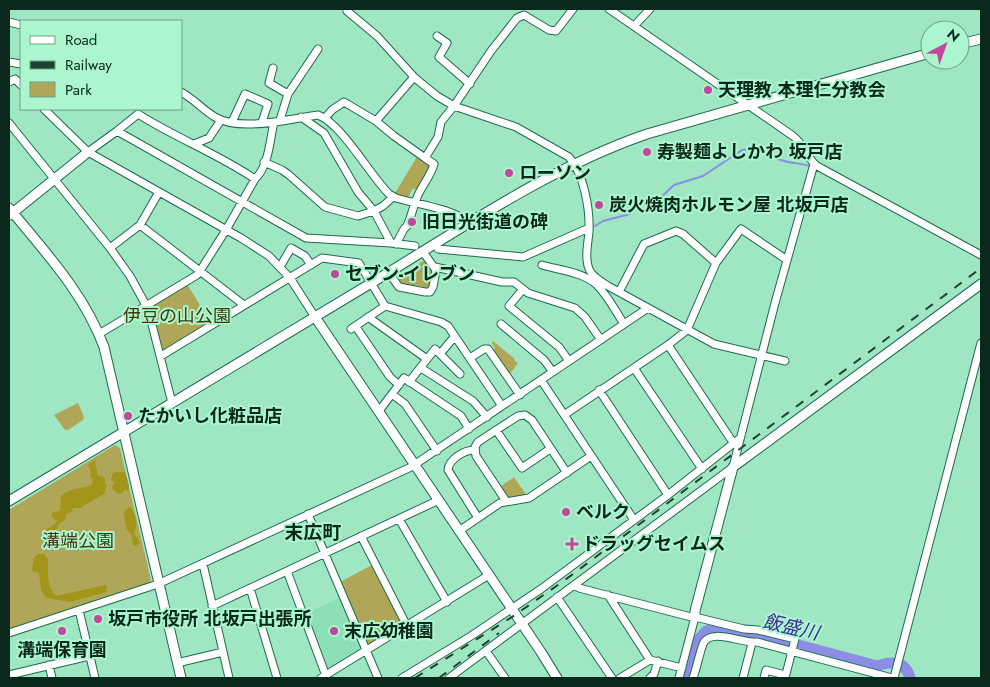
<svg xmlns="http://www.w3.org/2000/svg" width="990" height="687" viewBox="0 0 990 687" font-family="Jost,'Noto Sans JP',sans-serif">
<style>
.built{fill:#8cdfb6}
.green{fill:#b0a657}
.forest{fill:#a3941a}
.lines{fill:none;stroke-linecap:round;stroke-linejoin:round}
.stream{stroke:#8c8de7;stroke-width:2}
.river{stroke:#8c8de7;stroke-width:11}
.minor-casing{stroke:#1e6a4b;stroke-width:9}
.tertiary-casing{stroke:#1e6a4b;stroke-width:11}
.minor{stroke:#fff;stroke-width:7}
.tertiary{stroke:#fff;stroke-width:9}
.rail{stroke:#1e4333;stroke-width:2;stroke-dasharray:9 9;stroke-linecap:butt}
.poi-dot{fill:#c1489c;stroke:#abf5cf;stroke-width:2}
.labels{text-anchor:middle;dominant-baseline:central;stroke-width:4;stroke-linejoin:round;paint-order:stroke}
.poi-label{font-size:18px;font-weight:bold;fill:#0a291c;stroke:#abf5cf;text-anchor:start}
.park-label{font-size:18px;fill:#3f390a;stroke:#abf5cf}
.neighbourhood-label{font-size:19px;font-weight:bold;fill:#0a291c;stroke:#abf5cf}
.water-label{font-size:19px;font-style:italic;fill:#3c2e96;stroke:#abf5cf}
</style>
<rect width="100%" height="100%" fill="#9ee7c2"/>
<path class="built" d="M341,597L362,648V651L329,671L326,669L306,614Z"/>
<path class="green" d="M418,155L430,166L418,191L413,188L407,199L394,195Z
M425,260L434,269L431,286L428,288L415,285L414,288L402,285L395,278Z
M187,284L211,323L165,350H163L150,309L151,305Z
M493,341L515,359L514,360L518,363L509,375L493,351L495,348L492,343Z
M78,403L84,417L83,420L68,430H65L54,415Z
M115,445L120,448L151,580L149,583L9,629V510Z
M514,477L527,496L507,499L500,487Z
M372,565L403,623L402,626L368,646L340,582Z"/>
<path class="forest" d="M95,460L96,467L97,470V475L105,478V484H107L104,494L80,508H73L72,512L66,514L65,520L59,524L54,536L48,537L45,534V530L54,525L57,521L51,516L53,512L60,511L61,496C69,488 81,489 92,485L93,479L90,476L91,472L88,464Z
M118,472H125L129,486L128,492L125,489L123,492L118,494L112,488L115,482L111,480L113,473Z
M129,507L131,508C136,515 138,525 134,533L140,543L135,546L133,545L132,536C131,534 129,532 127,530C126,528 124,514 124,512Z
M39,554H44L48,559C48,572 46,586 56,596L106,585L107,592L70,602L46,598L41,590L39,573L32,571L34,557Z"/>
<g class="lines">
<path class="stream" d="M595,226L603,221L630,214L640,204L655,203L674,185L703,176L742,150C760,147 769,157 784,161C794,164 804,163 812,167"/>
<path class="river" d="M687,678L699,639L706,631L714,629L722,630L739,635L765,636L877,666C892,661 905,660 910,678"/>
<defs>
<path id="minor" d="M609,9L793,136C805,145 807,159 817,166L981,255
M347,11L377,36L415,78L437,96L454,106L516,127L569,157C584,174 590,209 589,232C588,243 584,260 590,271C593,277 602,282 608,286L714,344L785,361
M9,22L21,25
M635,25L650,9
M437,36L447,43L439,57L470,84
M9,62L21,64
M273,68L269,83L288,94L280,120
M414,77L376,121L394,136L425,158
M9,82L15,79L21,85
M181,92C194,99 203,110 215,117C240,132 290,119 318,115C342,124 369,174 389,194L396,198C420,205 450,208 470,223
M288,94L318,49
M44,109L88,152L241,238L269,256L290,278L315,317
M301,117L324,133L358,192L374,211L383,206L393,197
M325,118L332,110L344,102L376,121
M232,122L245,94L268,104L262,122
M9,123L110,248L130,276L148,309L172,403
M117,131L306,238L391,243
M194,144L209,138L221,120
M88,152L117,131L138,114C176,138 218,154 255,179
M264,162L282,170L289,175L325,207L358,216L374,211L391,243L415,246
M140,225L244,305
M396,244L404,229L407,226C412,215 414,203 419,193C424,183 431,175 434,164L425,158L438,137L441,122L454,106L491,51L517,18L524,15L549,30L556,31L573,9
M110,248L140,225L159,192
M438,249L523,257L589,228
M542,265C559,270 583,272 597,285C608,296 616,312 624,324
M280,267L291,248L305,256L311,265
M435,267L502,282H514L528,293L575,308L585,317L601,340
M388,272L399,287L425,292H430L433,287L436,270L423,252
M523,289L509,306L559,347L569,361
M619,292L644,244L676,231L683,234L716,263
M368,317L427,359
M501,324L544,360L553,372
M356,327L390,377L399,385
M351,329L385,306L441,322L448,326L502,406
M99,334L197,275L200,271L226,230L255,179C269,166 270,139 274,122
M668,345L734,444
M440,354L455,336
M161,356L322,258L359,263L385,306
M470,358L484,349H488L520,395
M421,368L473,401L487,417
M634,368L702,469
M541,380L634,520
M409,382L435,349L460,374
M599,390L668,495
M392,394L405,404L437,451
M379,411L404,378L461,416L469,429
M564,415L668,345L687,330L716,263L741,229L787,260
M496,430L522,468L550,449
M475,450C464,450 449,459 448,470L478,518
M506,501L476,456L475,447L478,442L518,416L525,415L532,420L567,473
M308,514L378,678
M399,519L447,602
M459,531L500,503L529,498L591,456
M361,536L407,626
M203,564L229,678
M287,571L326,676
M574,585L579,588L695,618
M250,588L277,678
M608,595L650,660
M557,597L612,678
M212,606L439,500
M79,610L95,678
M9,633L158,584L411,467L648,308
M486,651L505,678
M177,663L223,652
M49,665L52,678
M9,675L89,656
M321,678L489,575
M402,678L471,636L541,589L668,495L739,439
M449,678L733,467L775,303L814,164
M620,678L650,660L682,668
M650,678L654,674L658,661
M679,678L695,617L744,629L758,630L795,639L785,678
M693,678C697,667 699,655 703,644C710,627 743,644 757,642L892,678
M743,678L752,643
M764,678L766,670L785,675
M894,678L981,343"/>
<path id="tertiary" d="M960,44L981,39
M9,208C45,252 84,293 104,347L181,678
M10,215L88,152
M315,317L541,652L557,678
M9,501C132,427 255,353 378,279C465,226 551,167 647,134L930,53
M695,617V611L733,467L981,284"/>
</defs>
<use href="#minor" class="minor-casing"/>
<use href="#tertiary" class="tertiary-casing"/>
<use href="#minor" class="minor"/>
<use href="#tertiary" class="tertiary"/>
<path class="rail" d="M415,678L512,617L565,580L981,268
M439,678L499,633"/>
</g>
<g class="poi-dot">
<circle cx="708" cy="90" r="5"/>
<circle cx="647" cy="152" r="5"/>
<circle cx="509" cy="173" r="5"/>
<circle cx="599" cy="205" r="5"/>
<circle cx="412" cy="222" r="5"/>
<circle cx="335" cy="274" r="5"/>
<circle cx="128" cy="416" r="5"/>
<circle cx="566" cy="512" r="5"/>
<path d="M569.5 536.5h5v5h5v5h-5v5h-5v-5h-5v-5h5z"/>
<circle cx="98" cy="619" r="5"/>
<circle cx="62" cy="631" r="5"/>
<circle cx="334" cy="631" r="5"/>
</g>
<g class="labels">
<g class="poi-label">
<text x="718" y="90">天理教 本理仁分教会</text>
<text x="657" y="152">寿製麺よしかわ 坂戸店</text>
<text x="519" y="173">ローソン</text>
<text x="609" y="205">炭火焼肉ホルモン屋 北坂戸店</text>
<text x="422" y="222">旧日光街道の碑</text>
<text x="345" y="274">セブン-イレブン</text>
<text x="138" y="416">たかいし化粧品店</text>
<text x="576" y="512">ベルク</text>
<text x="582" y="544">ドラッグセイムス</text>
<text x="108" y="619">坂戸市役所 北坂戸出張所</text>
<text x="344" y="631">末広幼稚園</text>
<text x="62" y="650" text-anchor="middle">溝端保育園</text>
</g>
<g class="park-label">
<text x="177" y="316">伊豆の山公園</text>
<text x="78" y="541">溝端公園</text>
</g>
<g class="neighbourhood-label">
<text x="313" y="532">末広町</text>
</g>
<g class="water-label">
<text transform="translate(791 627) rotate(13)">飯盛川</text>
</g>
</g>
<rect width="990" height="687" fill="none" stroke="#0a291c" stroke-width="20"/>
<rect x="20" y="20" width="162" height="90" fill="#abf5cf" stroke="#6ba387"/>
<rect x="30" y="36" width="25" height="8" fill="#ffffff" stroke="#6ba387"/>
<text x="65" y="45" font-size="15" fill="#0a291c">Road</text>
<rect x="30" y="61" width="25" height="8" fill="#1e4333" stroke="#6ba387"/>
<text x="65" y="70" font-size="15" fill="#0a291c">Railway</text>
<rect x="30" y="82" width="25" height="15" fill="#b0a657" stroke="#6ba387"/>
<text x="65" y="95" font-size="15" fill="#0a291c">Park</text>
<g transform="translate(945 45) rotate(41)"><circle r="24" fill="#abf5cf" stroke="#6ba387"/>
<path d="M0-4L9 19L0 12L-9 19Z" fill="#c1489c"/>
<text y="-8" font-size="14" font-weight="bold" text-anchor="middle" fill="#0a291c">N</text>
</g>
</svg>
